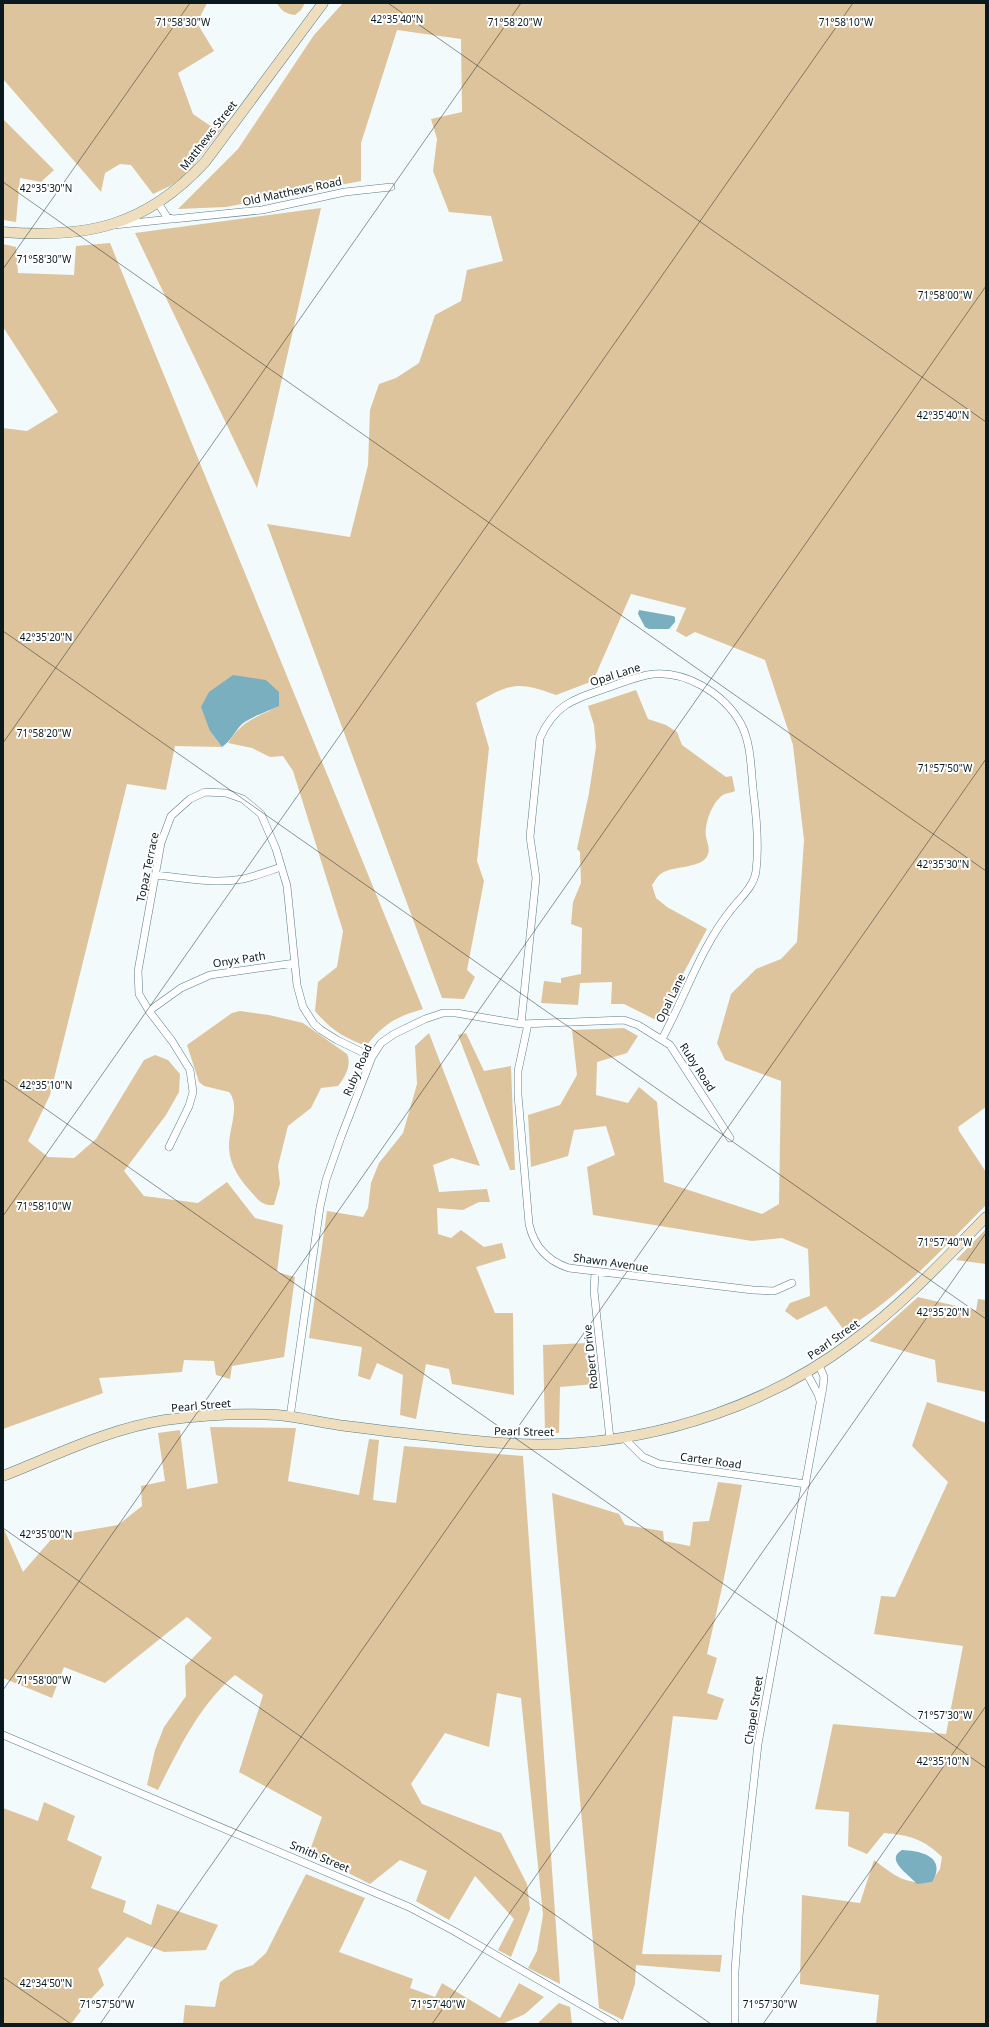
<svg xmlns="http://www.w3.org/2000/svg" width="989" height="2027" viewBox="0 0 989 2027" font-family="'Noto Sans',sans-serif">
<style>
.green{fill:#d6c1a2}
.forest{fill:#dec49c}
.water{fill:#79afbf}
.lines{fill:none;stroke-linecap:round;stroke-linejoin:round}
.street-casing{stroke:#587d88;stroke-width:8}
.secondary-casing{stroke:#587d88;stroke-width:11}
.street{stroke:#fff;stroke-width:7}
.secondary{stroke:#eedebe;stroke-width:10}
.ticks{fill:none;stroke:#0a191d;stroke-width:1;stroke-opacity:0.45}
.labels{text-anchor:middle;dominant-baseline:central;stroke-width:4;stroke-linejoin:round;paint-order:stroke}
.street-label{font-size:11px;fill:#0a191d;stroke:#fff}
.ticks-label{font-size:10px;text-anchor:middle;fill:#0a191d;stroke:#fff;stroke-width:4;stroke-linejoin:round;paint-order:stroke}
</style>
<rect width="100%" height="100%" fill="#f2fafc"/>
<path class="green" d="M978,1299L986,1300V1313L976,1311Z"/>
<path class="forest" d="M3,3H207L197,23L214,51L178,73L193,114L212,127L220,116L228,121L186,175L170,186L153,194L131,165L120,164L105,173L101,192L3,79Z
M277,3H305L301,10L295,15C286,14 281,11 277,3Z
M343,3H986V1107L958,1127L959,1131L986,1172V1205C941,1250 899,1298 844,1330L826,1306L797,1320L785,1311L790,1303L810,1296L808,1249L782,1238L752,1241L593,1215L587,1167L615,1155L606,1126L574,1130L568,1156L531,1167L528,1115L560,1105L577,1075L572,1030L624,1028L638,1036L627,1053L597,1062L596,1095L628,1103L639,1087L657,1102L664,1182L762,1214L779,1204L781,1081L725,1060L717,1043L731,994L756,969L781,959L797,942L804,840L793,745L765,660L695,632L686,637L676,631L686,608L631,594L593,681L556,695C517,681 512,683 476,703L489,748L477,861L484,881L467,970L475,977L464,999L442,998L267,524L350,537L368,465L370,410L379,384L396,378L419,363L435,315L461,301L467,270L503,261L491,216L449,212L433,171L437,139L431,119L462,112L461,39L397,30L361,143V181L226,207L178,209L238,149L314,35Z
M3,119L54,170L41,182L20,178L16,222L3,220Z
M321,208L257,488L135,233Z
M110,243L423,1009C395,1017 384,1024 366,1046C343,1037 331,1030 315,1011L318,982L337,967L343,931L293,771L283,756L270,757L252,748L228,743C242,720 256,718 279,706L210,731L222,747L175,746L166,790L127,784L50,1095L28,1141L48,1157L74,1158L96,1139L144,1060L155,1055L168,1060L180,1074L179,1092L166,1115L124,1171L144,1196L198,1203L227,1182L255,1218L283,1225L277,1272L295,1277L284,1357L232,1366L230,1379L216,1375L214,1361L184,1360L182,1372L99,1378L103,1393L3,1429V428L27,431L58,412L3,327V244L16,247L18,273L74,275L76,246Z
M636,690L648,719L666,725L677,732L682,745L726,777L732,776L735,791C731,793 726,793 723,795C712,802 704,825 706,837C708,845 711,851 706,858C698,868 674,866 662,873C658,875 655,881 652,885L656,898L667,907L707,929L658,1021L624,1004H611L612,982L580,983L578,1005L541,1003L544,981L561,983V978L581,974L582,928L571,924L573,902L581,883L580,852L577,849L589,793L596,747L594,725L588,706Z
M240,1011L269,1015L303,1023L347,1054C352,1065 345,1077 338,1086L321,1088L311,1108L288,1126L278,1166L280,1184L274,1205C264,1206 259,1201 253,1194C241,1181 230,1167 229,1148C228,1130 241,1106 229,1092L204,1086L199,1082L187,1045L232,1013Z
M429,1033L480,1166L452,1158L433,1165L439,1192L487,1189L490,1202H479L463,1210L437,1208L438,1234L451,1238L461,1230L484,1247L502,1243L506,1258L476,1267L495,1313H513L514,1395L452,1384L449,1369L426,1364L416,1419L400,1415L403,1375L377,1363L370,1380L358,1376L362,1347L309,1338L327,1211L363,1217L368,1208L371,1183L379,1163L403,1133L417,1084L415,1046Z
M466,1033L484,1071L511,1066L515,1170H510L458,1035Z
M986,1229V1264L956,1260Z
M918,1297L986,1313V1392L937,1382L935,1360L869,1341Z
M588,1343L595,1384L560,1387L559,1433L545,1432L543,1345Z
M927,1402L986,1423V2024H876L879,1995L800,1984L802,1895L860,1903L874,1860C894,1875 905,1885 931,1882L940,1869L942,1857C924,1839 909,1835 884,1833L867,1854L848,1846L849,1812L815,1809L833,1724L946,1734L963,1646L874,1634L881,1596L895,1597L948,1482L912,1446Z
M210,1427L296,1428L288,1481L359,1495L369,1439L379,1440L373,1500L396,1503L404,1446L523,1456L560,1984L528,1968L537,1951L543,1915L521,1698L497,1693L489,1747L445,1733L411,1784L422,1804L501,1833L527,1884L530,1909L511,1957L498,1950L514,1919L475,1876L449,1920L416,1901L427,1871L400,1860L370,1884L309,1853L322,1817L239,1772L263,1695L235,1675C199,1705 179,1749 158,1790L147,1785L155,1750L164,1727L186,1696L185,1666L212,1638L187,1617L105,1683L64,1667L52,1698L3,1678V1527L23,1572L54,1536L118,1525L142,1506L141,1486L165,1481L158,1433L180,1430L187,1489L218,1483Z
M718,1482L742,1485L723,1583L707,1654L717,1658L707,1693L724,1699L717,1720L673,1716L642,1954L722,1955L720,1972L636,1965L635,1984L623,2020L599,2008L552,1493L619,1514L625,1525L663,1531L664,1541L690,1546L693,1522L709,1521Z
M44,1802L75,1816L67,1840L102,1857L91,1888L126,1901L123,1912L151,1925L157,1904L218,1925L206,1950L164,1952L127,1937L98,1969L104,1985L86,2004L71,2024H3V1808L38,1821Z
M306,1874L365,1898L339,1952L413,1979L410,1988L435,1997L442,1983L500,2018L519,1983L544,1997L525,2014L502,2024H183L185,2005L215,2007L220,1982L235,1971L253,1965L266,1953Z
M559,2003L570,2007L572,2024H537Z"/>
<path class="water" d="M639,610L673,616L675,617V622L669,629H649L645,627L638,614Z
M233,675L266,680L279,692V706C269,711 250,717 242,724C234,732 231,741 222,747L210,731L201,707L209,692Z
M902,1850C922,1851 947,1857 932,1882L917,1884C910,1875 884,1860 902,1850Z"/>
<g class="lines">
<defs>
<path id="street" d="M158,203L167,217L173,219L262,210L345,192L391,187
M114,225L171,219
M156,875C185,878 214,884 243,879C256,876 269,871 281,867
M149,1011L181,988L210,975L295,963
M521,1024L536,878L530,837L540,738C555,704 574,699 607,688C620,683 634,678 647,675C683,668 724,693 741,724C751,743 751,768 753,789C756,812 759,848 756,871C754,887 739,899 730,911C700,949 685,997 662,1039
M528,1024L518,1071V1095L529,1224C534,1246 547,1261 569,1268L753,1290L774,1291L792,1283
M169,1147L189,1106L193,1092L190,1070L172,1041L149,1011L139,994L138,971L161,843L171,816L190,799L205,792L226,793L243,799L261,814L276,849L287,886L297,985L303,1007L314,1024L321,1030L337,1040L372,1057
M595,1272L594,1291L610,1439
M806,1372L818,1394L820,1401
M290,1417L320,1207L326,1180L341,1137L372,1057L381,1043L394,1034L425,1019L443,1013H456L521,1024L624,1020L638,1025L670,1045L730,1138
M623,1437L643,1457L659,1464L806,1484
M3,1735L409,1907L454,1931L615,2024
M735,2024V1971L739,1916L758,1744L823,1387L824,1377L819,1365"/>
<path id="secondary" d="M3,232C87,239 146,226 205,162L323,3
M3,1476C56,1455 108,1429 165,1420C201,1415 240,1413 277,1415C300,1417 323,1423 346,1426C377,1430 409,1434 441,1437C480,1442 519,1446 559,1444C663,1440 770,1404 853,1341C902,1305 944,1260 986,1217"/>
</defs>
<use href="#street" class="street-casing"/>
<use href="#secondary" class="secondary-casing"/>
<use href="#street" class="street"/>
<use href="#secondary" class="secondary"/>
</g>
<path class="ticks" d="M388,3L986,422M3,182L986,871M3,269L190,3M3,631L986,1319M3,743L521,3M3,1079L986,1768M3,1216L853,3M3,1528L711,2024M3,1690L986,286M3,1977L71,2024M100,2024L986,759M432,2024L986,1233M763,2024L986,1706"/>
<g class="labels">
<g class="street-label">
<text transform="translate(208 135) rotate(-52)">Matthews Street</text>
<text transform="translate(292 191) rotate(-12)">Old Matthews Road</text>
<text transform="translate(615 674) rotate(-18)">Opal Lane</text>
<text transform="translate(147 867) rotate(-78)">Topaz Terrace</text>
<text transform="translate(239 959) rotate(-9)">Onyx Path</text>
<text transform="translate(670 998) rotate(-64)">Opal Lane</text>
<text transform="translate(698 1067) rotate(57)">Ruby Road</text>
<text transform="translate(357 1070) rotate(-66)">Ruby Road</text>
<text transform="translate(611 1262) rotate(8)">Shawn Avenue</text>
<text transform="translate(833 1339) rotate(-35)">Pearl Street</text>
<text transform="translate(590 1357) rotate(-96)">Robert Drive</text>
<text transform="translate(201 1405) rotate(-5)">Pearl Street</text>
<text transform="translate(524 1431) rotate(1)">Pearl Street</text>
<text transform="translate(711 1460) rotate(8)">Carter Road</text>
<text transform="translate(753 1710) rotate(-81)">Chapel Street</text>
<text transform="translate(320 1856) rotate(23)">Smith Street</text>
</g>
</g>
<g class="ticks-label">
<text x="397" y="23">42°35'40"N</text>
<text x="183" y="26">71°58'30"W</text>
<text x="515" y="26">71°58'20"W</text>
<text x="846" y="26">71°58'10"W</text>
<text x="46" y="192">42°35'30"N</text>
<text x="44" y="263">71°58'30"W</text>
<text x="945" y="299">71°58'00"W</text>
<text x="943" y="419">42°35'40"N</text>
<text x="46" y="641">42°35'20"N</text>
<text x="44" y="737">71°58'20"W</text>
<text x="945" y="772">71°57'50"W</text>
<text x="943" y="868">42°35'30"N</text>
<text x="46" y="1089">42°35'10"N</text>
<text x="44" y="1210">71°58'10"W</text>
<text x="945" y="1246">71°57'40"W</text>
<text x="943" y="1316">42°35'20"N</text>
<text x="46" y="1538">42°35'00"N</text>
<text x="44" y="1684">71°58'00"W</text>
<text x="945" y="1719">71°57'30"W</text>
<text x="943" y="1765">42°35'10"N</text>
<text x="46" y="1987">42°34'50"N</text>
<text x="107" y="2008">71°57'50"W</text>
<text x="438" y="2008">71°57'40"W</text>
<text x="770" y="2008">71°57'30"W</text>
</g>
<rect width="989" height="2027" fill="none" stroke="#0a191d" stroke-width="8"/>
</svg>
